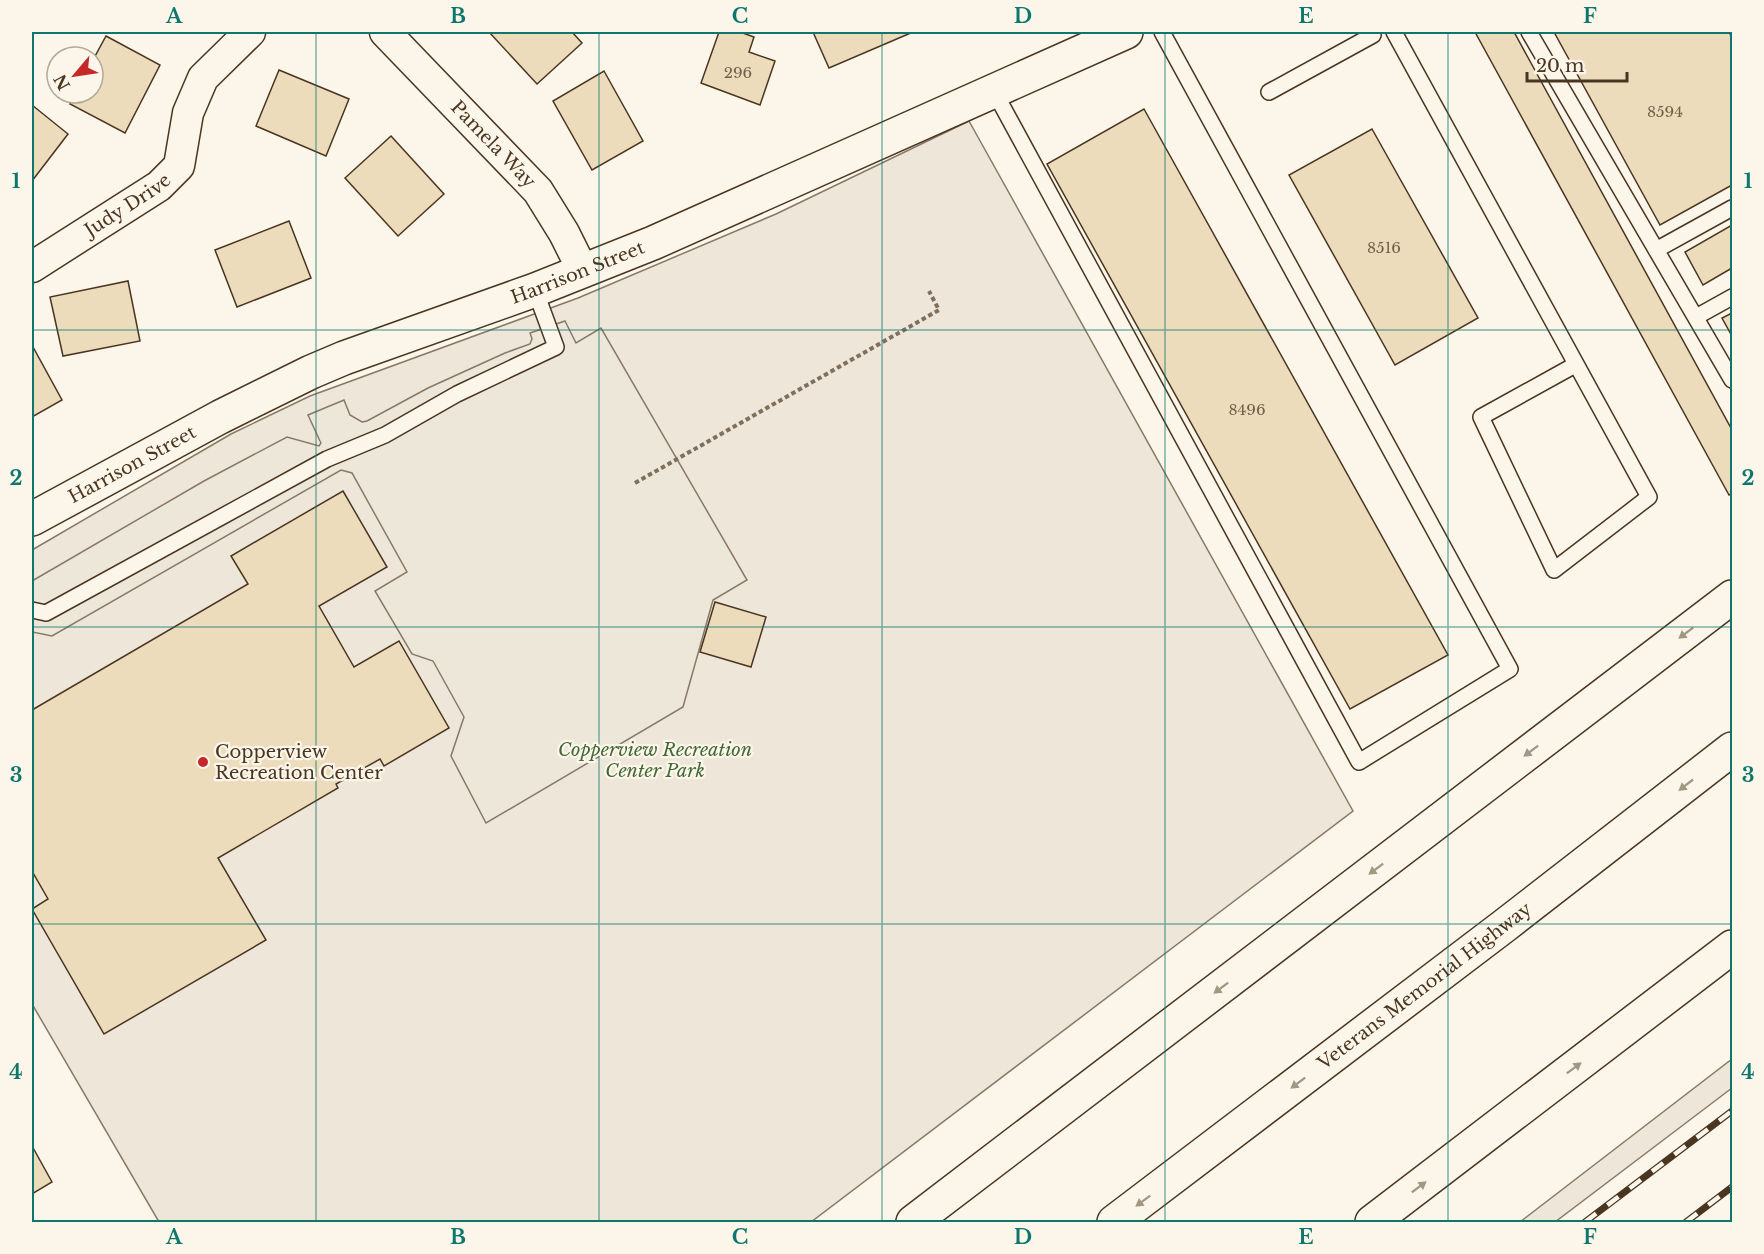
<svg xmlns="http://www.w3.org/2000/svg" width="1764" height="1254" viewBox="0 0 1764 1254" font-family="'Libre Baskerville',serif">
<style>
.green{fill:#ede6d9;stroke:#887966;stroke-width:1.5}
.parking{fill:#ede7d9;stroke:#887966;stroke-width:1.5}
.building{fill:#ecdcbc;stroke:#4a3520;stroke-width:1.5}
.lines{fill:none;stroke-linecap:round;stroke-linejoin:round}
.lane-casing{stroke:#4a3520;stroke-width:18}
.street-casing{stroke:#4a3520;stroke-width:33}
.secondary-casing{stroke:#4a3520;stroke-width:36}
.highway-casing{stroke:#4a3520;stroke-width:36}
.path{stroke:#7f6f5c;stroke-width:4;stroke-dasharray:4.5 3;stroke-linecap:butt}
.lane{stroke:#fbf6e9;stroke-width:15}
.street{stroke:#fbf6e9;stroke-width:30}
.secondary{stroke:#fbf6e9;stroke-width:33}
.highway{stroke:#fbf6e9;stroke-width:33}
.rail-casing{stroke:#4a3520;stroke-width:7}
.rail{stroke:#fbf6e9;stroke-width:4.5;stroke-dasharray:14;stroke-linecap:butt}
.oneway{fill:#a29684}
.grid{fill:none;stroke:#0f766e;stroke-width:1.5;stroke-opacity:0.55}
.poi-dot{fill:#c62828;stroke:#fbf6e9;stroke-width:2}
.labels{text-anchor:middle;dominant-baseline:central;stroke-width:4.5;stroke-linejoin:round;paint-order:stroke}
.number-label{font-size:15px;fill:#725f47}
.street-label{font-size:18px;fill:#4a3520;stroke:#fbf6e9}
.park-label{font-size:18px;font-style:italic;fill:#436837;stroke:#fbf6e9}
.poi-label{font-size:18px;fill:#4a3520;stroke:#fbf6e9;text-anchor:start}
.neatline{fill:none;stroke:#0f766e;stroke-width:2}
.grid-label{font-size:20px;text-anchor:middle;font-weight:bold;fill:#0f766e}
</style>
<rect width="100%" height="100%" fill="#fbf6e9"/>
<path class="green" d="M969,121L1353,811L811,1222H159L32,1004V550L231,434L310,396L578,298L776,214Z
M1732,1059V1088L1555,1222H1520Z"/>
<path class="parking" d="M565,321L576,343L601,328L747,580L713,600L683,707L486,823L451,756L464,717L433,661L412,654L375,591L407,572L352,473L341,470L52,636L32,632V581L204,481L287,437L319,446L321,443L320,441L308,415L344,400L350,415L362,422L367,421L428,388L505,353L530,344L532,339L530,333Z"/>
<path class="building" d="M489,32H572L582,43L537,84Z
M719,32H740L754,37L749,52L775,61L760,105L701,83Z
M813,32H913L829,68Z
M1475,32H1514L1732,430V493L1729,495Z
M1554,32H1729L1732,38V185L1660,225Z
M106,36L160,65L125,133L70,104L76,93H93V60Z
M279,70L349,99L326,156L256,126Z
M604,71L643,141L592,170L553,101Z
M32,105L68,134L32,181Z
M1144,109L1448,655L1350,709L1047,164Z
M1372,129L1478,318L1395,365L1289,175Z
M391,136L444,194L398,236L345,178Z
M289,221L311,278L237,307L215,250Z
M1732,225V268L1703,285L1685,252Z
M128,281L140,341L63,356L50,297Z
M1732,313V336L1722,318Z
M32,347H33L62,400L32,417Z
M343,491L387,567L319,606L354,667L399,641L449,728L384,766L380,759L336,784L338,788L218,858L266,940L104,1034L32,909L48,899L32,871V710L248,584L231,556Z
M715,602L766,617L751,667L700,652Z
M32,1146L52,1182L32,1194Z"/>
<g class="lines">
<defs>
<path id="lane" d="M1394,32L1649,497L1554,570L1481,417L1575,365
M1529,32L1732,380
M994,91L1359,762L1510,669L1162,32
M1269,92L1373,35L1371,32
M1656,250L1732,208
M1696,317L1732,297
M32,610L46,613L327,459L385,435L457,394L556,347L535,290"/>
<g id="street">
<path id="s1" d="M385,32L538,191L564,233L583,271"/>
<path id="s2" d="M32,267L159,186L179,166L188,113L203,78L250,32"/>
</g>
<g id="secondary">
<path id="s3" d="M32,519L220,417L311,372L344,358L535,290L653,243L1126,32"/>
</g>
<g id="highway">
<path d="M913,1222L1732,597"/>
<path id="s4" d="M1114,1222L1504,926L1732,749"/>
<path d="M1372,1222L1732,947"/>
</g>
</defs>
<use href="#lane" class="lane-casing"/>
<use href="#street" class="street-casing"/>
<use href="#secondary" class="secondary-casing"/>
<use href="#highway" class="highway-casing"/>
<path class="path" d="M635,483L939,310L929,291"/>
<use href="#lane" class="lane"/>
<use href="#street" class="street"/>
<use href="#secondary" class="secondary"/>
<use href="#highway" class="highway"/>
<defs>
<path id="rail" d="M1585,1222L1732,1111
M1686,1222L1732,1187"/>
</defs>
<use href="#rail" class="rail-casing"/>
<use href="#rail" class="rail"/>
</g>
<defs><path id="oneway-solid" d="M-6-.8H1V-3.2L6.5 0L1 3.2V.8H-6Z" transform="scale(1.5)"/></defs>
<g class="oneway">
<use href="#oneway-solid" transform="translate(1686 633) rotate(143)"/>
<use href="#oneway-solid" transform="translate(1531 751) rotate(143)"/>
<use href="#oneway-solid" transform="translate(1686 785) rotate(142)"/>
<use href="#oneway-solid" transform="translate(1376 869) rotate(143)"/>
<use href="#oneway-solid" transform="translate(1221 988) rotate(143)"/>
<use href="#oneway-solid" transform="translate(1574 1068) rotate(-37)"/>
<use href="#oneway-solid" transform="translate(1298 1083) rotate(143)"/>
<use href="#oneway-solid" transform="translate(1419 1187) rotate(-37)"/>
<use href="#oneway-solid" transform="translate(1143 1201) rotate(143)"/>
</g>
<path class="grid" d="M316,32V1222M599,32V1222M882,32V1222M1165,32V1222M1448,32V1222M32,330H1732M32,627H1732M32,924H1732"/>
<circle class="poi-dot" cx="203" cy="762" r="6"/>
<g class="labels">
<g class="number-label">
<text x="738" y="72">296</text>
<text x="1665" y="111">8594</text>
<text x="1384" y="247">8516</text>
<text x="1247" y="409">8496</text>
</g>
<g class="street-label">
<text stroke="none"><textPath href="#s1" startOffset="156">Pamela Way</textPath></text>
<text stroke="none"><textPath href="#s2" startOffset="114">Judy Drive</textPath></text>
<text stroke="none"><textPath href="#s3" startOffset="600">Harrison Street</textPath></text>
<text stroke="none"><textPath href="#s3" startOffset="114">Harrison Street</textPath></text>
<text stroke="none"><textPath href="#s4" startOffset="390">Veterans Memorial Highway</textPath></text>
</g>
<g class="park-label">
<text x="655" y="750">Copperview Recreation<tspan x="655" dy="21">Center Park</tspan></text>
</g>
<g class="poi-label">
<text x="215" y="752">Copperview<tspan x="215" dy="21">Recreation Center</tspan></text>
</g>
</g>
<rect width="1764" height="1254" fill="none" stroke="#fbf6e9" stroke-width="66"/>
<g transform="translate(75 75) rotate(241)"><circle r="28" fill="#fbf6e9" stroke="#b4a999" stroke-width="1.5"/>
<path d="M0-4.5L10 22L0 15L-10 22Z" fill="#c62828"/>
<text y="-9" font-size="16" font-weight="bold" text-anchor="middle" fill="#4a3520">N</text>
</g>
<path d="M1527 72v9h100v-9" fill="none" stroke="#4a3520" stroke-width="3"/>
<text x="1536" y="72" font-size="18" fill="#4a3520" stroke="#fbf6e9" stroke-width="4.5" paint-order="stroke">20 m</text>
<rect x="33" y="33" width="1698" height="1188" class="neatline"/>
<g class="grid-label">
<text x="174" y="23">A</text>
<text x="458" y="23">B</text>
<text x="740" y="23">C</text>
<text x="1023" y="23">D</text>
<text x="1306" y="23">E</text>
<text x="1590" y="23">F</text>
<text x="16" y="188">1</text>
<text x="1748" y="188">1</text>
<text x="16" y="485">2</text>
<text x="1748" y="485">2</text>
<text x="16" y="782">3</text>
<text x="1748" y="782">3</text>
<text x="16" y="1079">4</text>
<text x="1748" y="1079">4</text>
<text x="174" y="1244">A</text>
<text x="458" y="1244">B</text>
<text x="740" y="1244">C</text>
<text x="1023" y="1244">D</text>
<text x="1306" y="1244">E</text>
<text x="1590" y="1244">F</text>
</g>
</svg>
